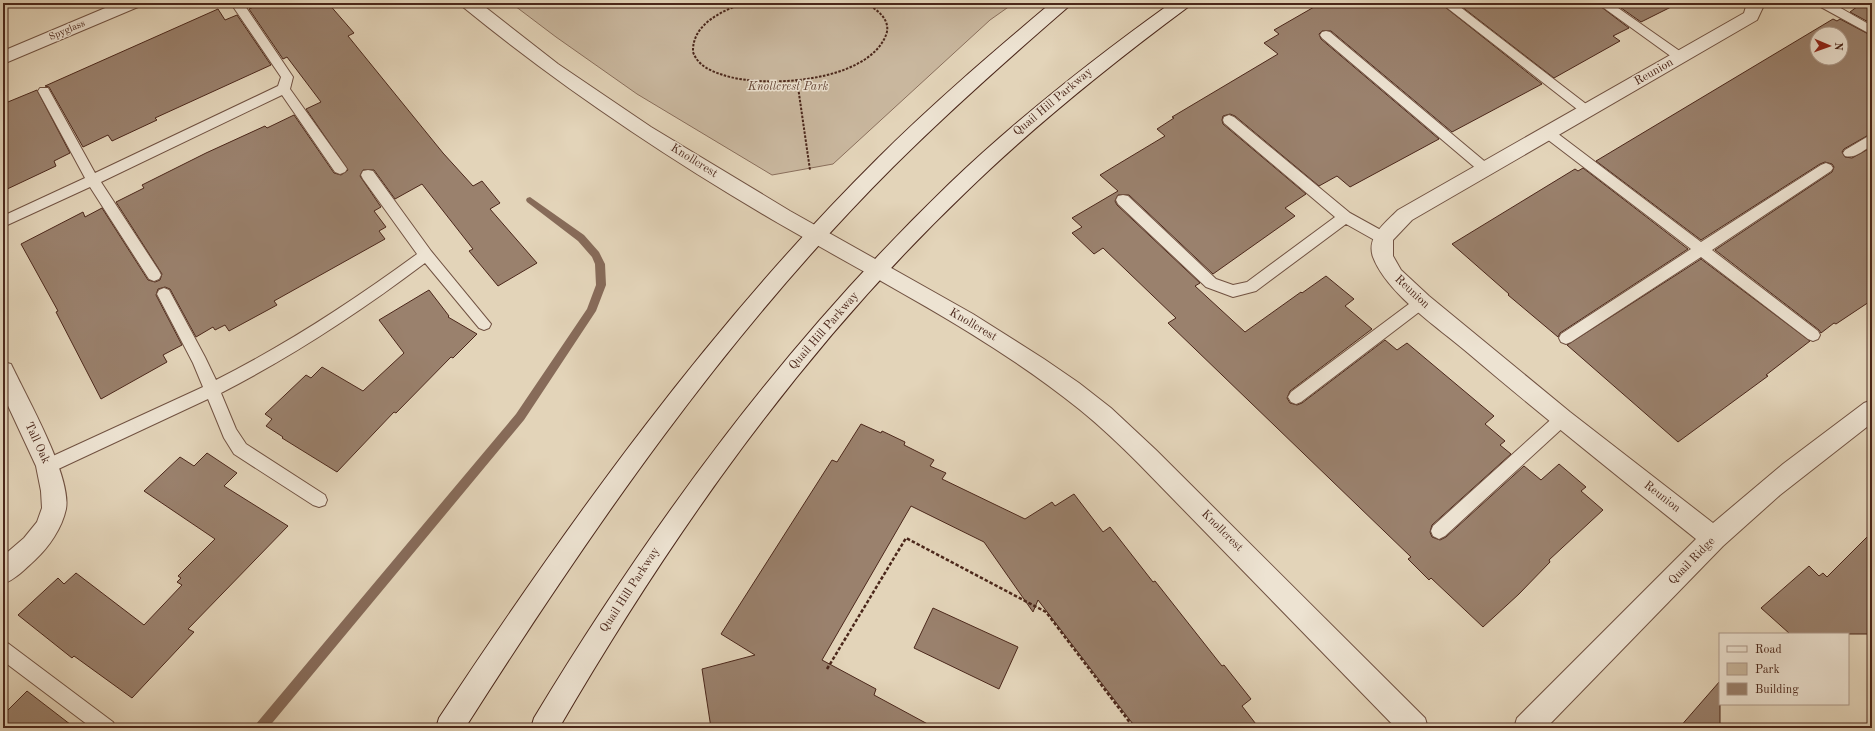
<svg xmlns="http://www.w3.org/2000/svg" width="1875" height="731" viewBox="0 0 1875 731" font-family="'Old Standard TT',serif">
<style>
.green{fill:#c9b79e;stroke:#8a6f5c}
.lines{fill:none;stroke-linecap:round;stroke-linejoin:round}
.stream{fill:#876b59;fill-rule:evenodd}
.building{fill:#9a816d;stroke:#4b271b;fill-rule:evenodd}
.service-casing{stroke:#715242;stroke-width:2}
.minor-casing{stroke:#715242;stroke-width:2}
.tertiary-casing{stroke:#715242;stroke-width:2}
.secondary-casing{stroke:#4b271b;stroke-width:2}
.path-far1{stroke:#4b271b;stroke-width:2;stroke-dasharray:2.5 1.5;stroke-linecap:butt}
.path{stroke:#4b271b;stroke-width:2.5;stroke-dasharray:3.5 2;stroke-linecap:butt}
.service{fill:#ede3d2;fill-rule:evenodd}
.minor{fill:#ede3d2;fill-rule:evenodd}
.tertiary{fill:#ede3d2;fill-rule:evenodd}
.secondary{fill:#ede3d2;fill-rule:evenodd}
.labels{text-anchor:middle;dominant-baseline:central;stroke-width:3;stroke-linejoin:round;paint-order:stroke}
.far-street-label{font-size:10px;fill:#4b271b;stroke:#ede3d2}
.street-label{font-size:12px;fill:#4b271b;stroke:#ede3d2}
.park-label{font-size:12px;font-style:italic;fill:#644435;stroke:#ede3d2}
</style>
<rect width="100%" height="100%" fill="#e3d4b9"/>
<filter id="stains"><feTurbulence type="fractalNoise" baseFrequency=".005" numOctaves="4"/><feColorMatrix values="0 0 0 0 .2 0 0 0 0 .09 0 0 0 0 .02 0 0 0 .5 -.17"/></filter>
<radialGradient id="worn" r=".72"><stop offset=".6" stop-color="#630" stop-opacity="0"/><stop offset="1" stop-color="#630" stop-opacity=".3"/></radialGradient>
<path class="green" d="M511,3H1014L990,20L833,164L772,175L637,94L556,37Z"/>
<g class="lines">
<path class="stream" d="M530,197L584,235L599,252L605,264L606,285L596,311L524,420L268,728H254L256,724L516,414L587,309L596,285L595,264L592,257L578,241L527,202L526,200L527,198Z"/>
</g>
<path class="building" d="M263,3H328L354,33L348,36L443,153L473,186L482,181L500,203L490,209L537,263L498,286L469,251L473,249L422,184L395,199L374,170H363L360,176L381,207L374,211L386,227L379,231L385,239L274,301L277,305L229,331L225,325L215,330L213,327L196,337L170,289L165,287L158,289L156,295L182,345L163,355L167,362L101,399L56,312L58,311L21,244L83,212L85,217L102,208L148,280L155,282L160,280L162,274L116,202L144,188L142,185L206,153L265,126L267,128L294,115L334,173L341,175L348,170L306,109L321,102L287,57L283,59L249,9Z
M1321,3H1440L1542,84L1452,132L1331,31H1322L1319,34L1321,39L1439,139L1350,187L1337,176L1319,186L1235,116L1230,114L1223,116L1222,120L1223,124L1306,194L1285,208L1295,216L1213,274L1129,195H1118L1115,201L1117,205L1200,283L1195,286L1245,332L1301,292L1302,293L1326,276L1354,299L1345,306L1372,329L1290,391L1287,398L1290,403L1297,405L1302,403L1385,340L1397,350L1407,343L1494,416L1485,424L1505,441L1500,445L1511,454L1432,525L1430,532L1432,537L1440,540L1446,537L1524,466L1541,480L1559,464L1586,487L1581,491L1603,510L1549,560L1550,562L1519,594L1483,627L1431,578L1429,580L1408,559L1411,557L1168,323L1176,318L1103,248L1094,254L1072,233L1082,227L1072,218L1118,191L1100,175L1165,136L1157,129L1174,118L1172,117L1278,54L1264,43L1279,34L1274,30Z
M1457,3H1596L1629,28L1613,36L1620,41L1554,78Z
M1614,3H1679L1641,22Z
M1862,3H1872V24L1850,12Z
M218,9L225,20L237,15L271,65L155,118L157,120L112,141L108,135L83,147L49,87L45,86Z
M1833,19L1837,21L1840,19L1872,36V133L1844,149L1842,152L1845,157L1852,158L1872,147V300L1836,324L1834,323L1821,333L1819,330L1715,250L1832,172L1834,167L1832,164L1825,162L1820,164L1701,240L1596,161ZM1817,34H1841V58H1817Z
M37,90L70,153L54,161L56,166L3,191V104Z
M1583,168L1688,249L1560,333L1558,337L1508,295L1509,294L1452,244L1575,169L1578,171Z
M1701,259L1810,341L1766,375L1768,376L1678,442L1567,345Z
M429,290L449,316L448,317L477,334L453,358L451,357L396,413L394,412L337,472L282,438L283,437L266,426L272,419L265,414L306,375L311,378L322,367L363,391L404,353L379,320Z
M861,424L881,433L882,431L905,442L904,445L934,460L930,466L946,473L942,479L1025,519L1052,502L1055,506L1074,494L1103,532L1110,527L1153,582L1155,581L1222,666L1224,665L1251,699L1242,706L1259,728H1136L1038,600L1033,612L984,542L911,506L822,660L876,689L874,695L935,728H711L702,669L755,655L721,634L832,460L837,462Z
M207,453L237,473L224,486L288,526L188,629L194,632L132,698L74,656L72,658L18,615L58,578L64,584L76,573L144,625L182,585L177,582L181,578L178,576L215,539L144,491L180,457L194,466Z
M1872,532V634H1790L1761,608L1809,566L1819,576L1823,573L1827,577Z
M933,608L1018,647L999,689L914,648Z
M1720,681V728H1679Z
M27,691L75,728H3V715Z"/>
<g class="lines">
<defs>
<path id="service" d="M233,3H243L291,74L293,77L290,89L345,166L347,169L345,172L340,174L335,172L282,95L101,182L159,271L161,275L159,279L154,281L149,279L90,187L3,227V216L85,178L38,91L40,88H48L95,173L278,86L281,77L234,8L232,5Z
M1441,3H1455L1590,107L1592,110L1590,113L1586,115L1582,113Z
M1597,3H1611L1684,54L1686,57L1684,60H1676Z
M1817,3H1832L1872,26V35L1819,6Z
M1326,31L1330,32L1489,165L1491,168L1489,171L1484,173L1479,171L1322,38L1320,35L1322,32Z
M1229,115L1234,117L1350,213L1388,234L1390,238L1388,242L1383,243L1378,242L1346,224L1256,291L1233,297L1206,287L1118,204L1116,200L1118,196L1123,195L1128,196L1216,279L1233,285L1247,282L1335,217L1224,123L1223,120L1224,117Z
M1548,128L1553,130L1701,242L1821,165L1826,163L1831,165L1833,168L1831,171L1712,250L1818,331L1820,335L1818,339L1813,341L1808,339L1701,257L1571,342L1566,344L1561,342L1559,338L1561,334L1691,249L1543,136L1542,133L1543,130Z
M1872,134V145C1864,150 1855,159 1845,156L1843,153L1845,150Z
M368,170L373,171L431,251L491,324L489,328L484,330L479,328L425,263C360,312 293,356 221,393L236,429L246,444L325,495L327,500L325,505L319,507L313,505L234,454L224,438L208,399L54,471L48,473L42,471L40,466L42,461L203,387L193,363L157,294L159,290L164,288L169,290L205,357L216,380C287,344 353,301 417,254L363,179L361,175L363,171Z
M1422,296L1427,298L1429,302L1427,306L1301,402L1296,404L1291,402L1288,397L1291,392L1417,298Z
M1562,412L1567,414L1570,419L1567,424L1445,536L1439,539L1433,536L1431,531L1433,526L1557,414Z
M3,641L9,644L113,722L116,728H92L3,661Z"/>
<path id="minor" d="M117,3H141L138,7L3,64V51Z
M1747,3H1765L1757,20L1412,220L1393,240V256L1401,270L1429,296L1570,412L1713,523L1783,464L1864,403L1872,400V423L1780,495L1723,546L1546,728H1514L1517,718L1696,539C1620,478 1543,417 1468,353C1439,328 1387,294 1373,257C1366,237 1385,223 1398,210L1744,13Z
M3,362L11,364C26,396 72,476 66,509C62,528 49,547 35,560C25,569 16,579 3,584V556L24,538L37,522L42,508L41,491L36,466L3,395Z"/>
<path id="tertiary" d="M460,3H480L558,64L651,127L790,211L973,314L1044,359L1079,383L1111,408L1156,450L1425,718L1428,728H1396L1139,464C1120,445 1100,426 1079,409C987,335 880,282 778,223C667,158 562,88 463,7Z"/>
<path id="secondary" d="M1051,3H1071L1068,7C1008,59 949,111 893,167C726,334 591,530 465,728H436L439,718C570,520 709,326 878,158C933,103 992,53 1051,3Z
M1171,3H1191L1188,7C1110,65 1035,125 965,193C802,349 672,534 559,728H531L534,718C652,523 785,342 949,184C1018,118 1093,59 1171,3Z"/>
</defs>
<use href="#service" class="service-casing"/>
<use href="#minor" class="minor-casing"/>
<use href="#tertiary" class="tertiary-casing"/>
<use href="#secondary" class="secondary-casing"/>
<path class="path-far1" d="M744,3C722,11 692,24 693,52C698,66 711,71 723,75C765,89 868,82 886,35C892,20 876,8 864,3
M797,80L810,170"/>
<path class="path" d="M827,669L906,538L1046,612L1134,728"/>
<use href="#service" class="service"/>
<use href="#minor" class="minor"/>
<use href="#tertiary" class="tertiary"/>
<use href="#secondary" class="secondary"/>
</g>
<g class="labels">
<g class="far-street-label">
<text transform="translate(67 30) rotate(-23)">Spyglass</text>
</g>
<g class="street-label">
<text transform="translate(1654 72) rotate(-30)">Reunion</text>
<text transform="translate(1053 102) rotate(-40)">Quail Hill Parkway</text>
<text transform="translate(694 161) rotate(32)">Knollcrest</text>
<text transform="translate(1412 292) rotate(43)">Reunion</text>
<text transform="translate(973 325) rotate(30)">Knollcrest</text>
<text transform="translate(824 331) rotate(-49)">Quail Hill Parkway</text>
<text transform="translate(37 443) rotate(65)">Tall Oak</text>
<text transform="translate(1662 497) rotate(38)">Reunion</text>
<text transform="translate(1222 531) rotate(45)">Knollcrest</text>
<text transform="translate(1692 561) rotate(-46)">Quail Ridge</text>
<text transform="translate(630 590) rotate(-57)">Quail Hill Parkway</text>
</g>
<g class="park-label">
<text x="788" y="87">Knollcrest Park</text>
</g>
</g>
<rect width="1875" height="731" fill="none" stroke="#e3d4b9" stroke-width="16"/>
<rect x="4" y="4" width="1867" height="723" fill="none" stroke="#4b271b" stroke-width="2"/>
<rect x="8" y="8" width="1859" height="715" fill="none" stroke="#4b271b"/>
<rect x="1719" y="633" width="130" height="72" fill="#ede3d2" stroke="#ac9889"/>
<rect x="1727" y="646" width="20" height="6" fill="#ede3d2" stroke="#ac9889"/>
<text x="1755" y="653" font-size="12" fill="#4b271b">Road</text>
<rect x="1727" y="663" width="20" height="12" fill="#c9b79e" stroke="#ac9889"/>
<text x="1755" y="673" font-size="12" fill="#4b271b">Park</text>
<rect x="1727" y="683" width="20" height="12" fill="#9a816d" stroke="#ac9889"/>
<text x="1755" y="693" font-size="12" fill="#4b271b">Building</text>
<g transform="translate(1829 46) rotate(92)"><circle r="19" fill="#ede3d2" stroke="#ac9889"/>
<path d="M0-3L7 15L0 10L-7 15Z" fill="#8f2418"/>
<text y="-6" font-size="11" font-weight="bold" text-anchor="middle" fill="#4b271b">N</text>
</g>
<rect width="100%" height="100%" filter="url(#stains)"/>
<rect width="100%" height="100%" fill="url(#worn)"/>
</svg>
